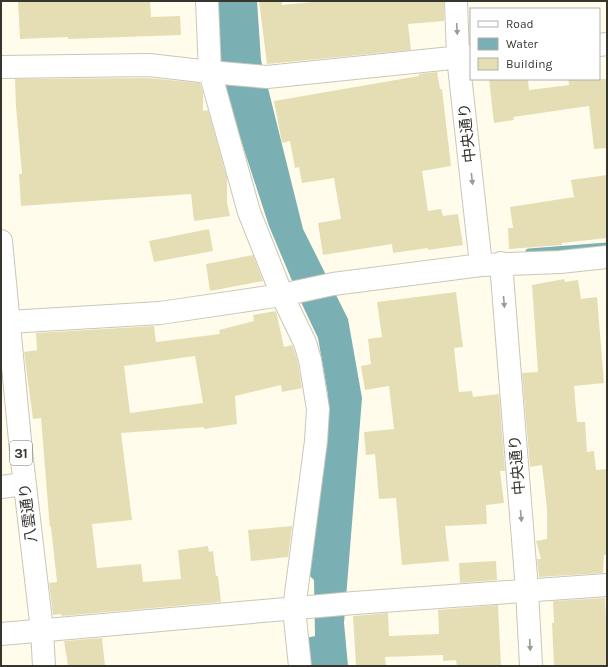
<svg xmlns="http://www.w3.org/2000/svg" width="608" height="667" viewBox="0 0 608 667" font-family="Karla,'Noto Sans JP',sans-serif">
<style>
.water{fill:#7aafb3}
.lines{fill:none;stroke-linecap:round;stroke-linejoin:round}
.stream{stroke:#7aafb3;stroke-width:7}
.building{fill:#e5deb4;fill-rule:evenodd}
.minor-casing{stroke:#cac7b8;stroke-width:24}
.major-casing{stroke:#cac7b8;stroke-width:24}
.minor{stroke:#fff;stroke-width:22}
.major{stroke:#fff;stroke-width:22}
.oneway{fill:#9a9a96}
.labels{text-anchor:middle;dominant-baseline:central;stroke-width:3;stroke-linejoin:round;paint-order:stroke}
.shield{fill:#fff;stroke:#72726d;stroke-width:1}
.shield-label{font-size:14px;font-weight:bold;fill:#36352e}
.street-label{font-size:15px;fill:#36352e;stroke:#fff}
</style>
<rect width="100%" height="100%" fill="#fffcec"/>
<path class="water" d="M216,1H257L261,60L303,229L348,319L362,398L344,623L348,666H309L306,638L315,636L314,580L308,574L328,430V395L318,338L301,302L269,226L223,85Z"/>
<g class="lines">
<path class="stream" d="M529,252L607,246"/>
</g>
<path class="building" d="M18,1H150L151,17L180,16L181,35L68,39V37L20,39Z
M259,1H282V5L322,1H444V21L408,24L411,50L267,64Z
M437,72L440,89H442L451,166L422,171L428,211L441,209L443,216L458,214L463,245L428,250V248L393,253L392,244L323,255L318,223L341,219L334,178L302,183L299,167L295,168L290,141L282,143L274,101L419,76V74Z
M148,78L200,83L203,92V111L208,110L227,178V203L230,216L194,221L191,194L21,206L19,174H22L16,107L15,79Z
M489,79H528L529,90L569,85L568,79H607V148L594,149L589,106L513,117L514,120L494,123Z
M607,175V238L562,243V245L509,249L508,228H513L510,207L574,197L571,180Z
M209,229L213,251L154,262L149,241Z
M253,255L263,281L210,291L206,264Z
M564,279L565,282L578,280L581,299L597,297L604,383L574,386L577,422H585L587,452L594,451L596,470L607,469V555H604L603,573L539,577L537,559H541L536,541L547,539V509L542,465L530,467L522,373L538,372L532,285Z
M456,292L463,347L454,348L459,392L472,391L473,397L499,394L505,471H500L504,503L486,505L487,524L445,526L449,561L402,565L396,498L379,499L375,454L366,455L364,432L394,429L389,386L365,390L361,366L371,364L368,339L382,337L377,302Z
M276,311L284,347L292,345L293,347L298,363L302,388L282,392L281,385L235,396L237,424L204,429V427L121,433L132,520L92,524L97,568L141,564L143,582L181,579L178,550L208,546L209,552L213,551L216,576H218L221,602L62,616L61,614L53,615L49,583L57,582L51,527H50L49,517L41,418L33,419L24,352L37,350L36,333L154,326L156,342L220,334L219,330L254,321L253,315ZM195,356L203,403L130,413L124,366Z
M292,526L288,557L251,561L248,530Z
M496,561L497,580L460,583L459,563Z
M605,598L606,620H607V666H554L552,623H554L553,601Z
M498,605L501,666H457L456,660L443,661V655L385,657L386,666H356L353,616L388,613L389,636L439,634L438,610Z
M102,638L105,666H68L64,641Z"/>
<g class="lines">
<defs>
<path id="minor" d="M207,1L210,72L249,212L282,295L305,343L310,360L318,409L316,441L294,609L300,666
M456,1L458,57L481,265
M599,45L607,44
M1,67L149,65L210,72L267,77L471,56
M501,263L527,590L531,666
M8,322L160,313L282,295L333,284L481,265L560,262L607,257
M1,487L24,484
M1,634L354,603L607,585"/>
<path id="major" d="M1,241L21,451L42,630L44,666"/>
</defs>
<use href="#minor" class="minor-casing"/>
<use href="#major" class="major-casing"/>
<use href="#minor" class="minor"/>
<use href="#major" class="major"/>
</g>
<defs><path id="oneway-solid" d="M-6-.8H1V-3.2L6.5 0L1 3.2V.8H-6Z"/></defs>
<g class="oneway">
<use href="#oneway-solid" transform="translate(457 29) rotate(87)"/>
<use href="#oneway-solid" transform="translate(472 179) rotate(84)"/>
<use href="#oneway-solid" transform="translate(504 302) rotate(85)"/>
<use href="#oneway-solid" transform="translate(521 516) rotate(85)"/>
<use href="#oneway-solid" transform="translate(530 645) rotate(87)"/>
</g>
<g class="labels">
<rect class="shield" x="10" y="441" width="22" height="24" rx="3"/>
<g class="shield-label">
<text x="21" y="453">31</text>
</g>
<g class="street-label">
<text transform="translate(467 133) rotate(-96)">中央通り</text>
<text transform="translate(517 465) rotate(-95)">中央通り</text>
<text transform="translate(28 513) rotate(-97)">八雲通り</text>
</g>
</g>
<rect width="608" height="667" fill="none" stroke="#36352e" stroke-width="4"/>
<rect x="470" y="8" width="130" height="72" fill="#ffffff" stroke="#afaeab"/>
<rect x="478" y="21" width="20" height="6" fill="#ffffff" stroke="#afaeab"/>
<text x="506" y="28" font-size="12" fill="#36352e">Road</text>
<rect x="478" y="38" width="20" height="12" fill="#7aafb3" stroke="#afaeab"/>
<text x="506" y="48" font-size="12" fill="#36352e">Water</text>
<rect x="478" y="58" width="20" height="12" fill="#e5deb4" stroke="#afaeab"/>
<text x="506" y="68" font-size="12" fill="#36352e">Building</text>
</svg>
